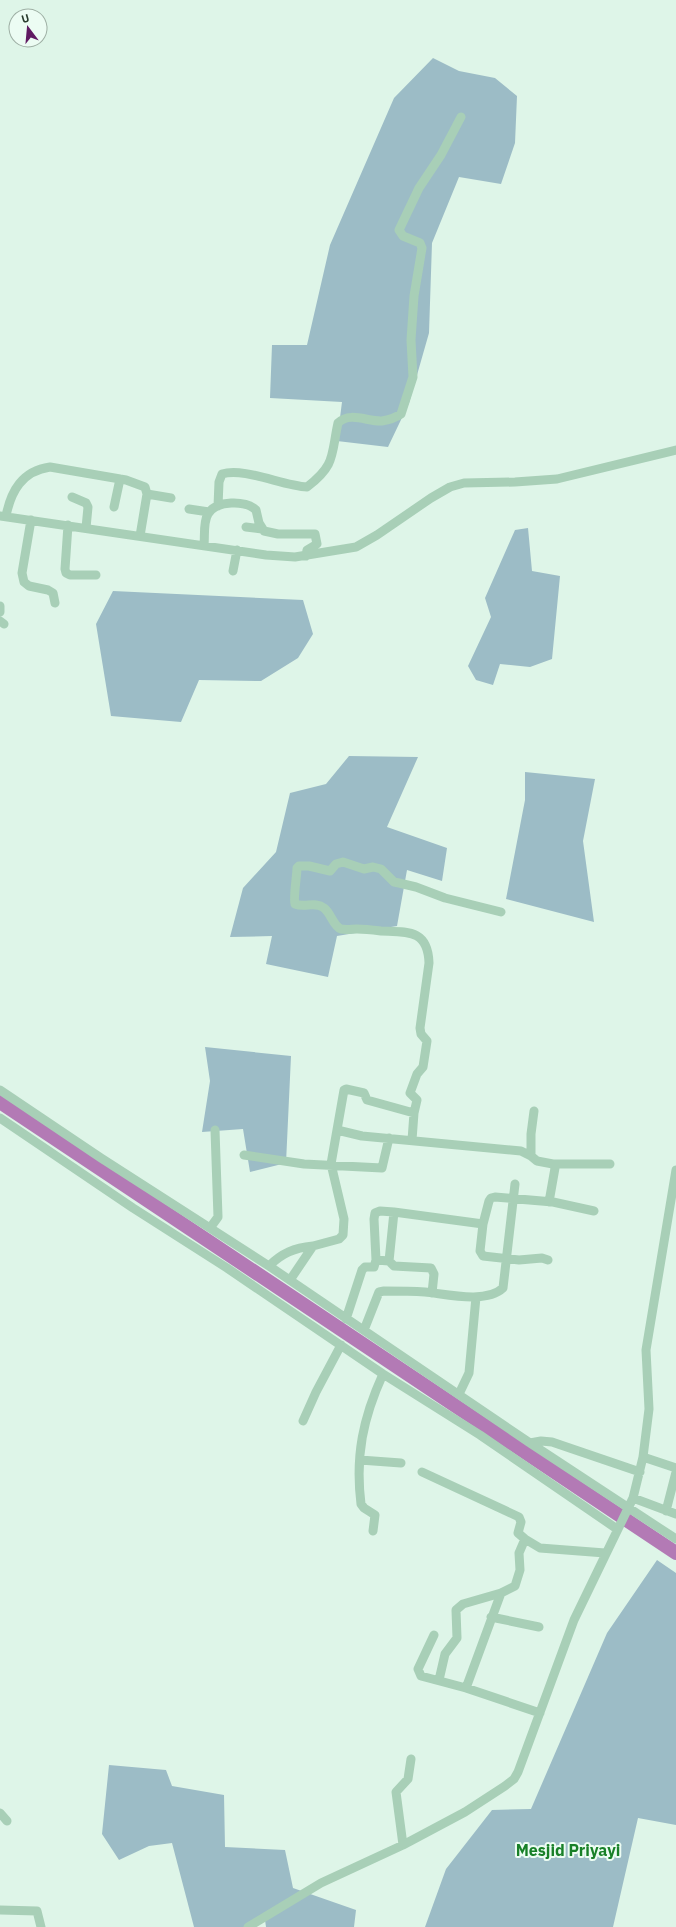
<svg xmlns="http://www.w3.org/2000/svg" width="676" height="1927" viewBox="0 0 676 1927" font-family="'IBM Plex Sans',sans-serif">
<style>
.green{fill:#9cbcc6}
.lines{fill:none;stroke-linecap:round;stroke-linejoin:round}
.river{stroke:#b37ab5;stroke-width:14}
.street{stroke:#a8cfb7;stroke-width:9}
.labels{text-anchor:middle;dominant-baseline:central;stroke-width:4;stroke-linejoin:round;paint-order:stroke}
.quarter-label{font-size:16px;font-weight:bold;fill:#188028;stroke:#ecfcf3}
</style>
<rect width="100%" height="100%" fill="#def5e8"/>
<path class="green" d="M433,58L459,71L495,78L517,96L515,143L501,184L459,177L432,243L429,333L409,403L388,447L337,441L342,402L270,398L272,345H307L330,245L394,98Z
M528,528L532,571L560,576L552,659L530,667L500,664L493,685L476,680L468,666L491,617L485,598L515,530Z
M113,591L303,600L313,634L298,658L261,681L199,680L181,722L111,716L96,624Z
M349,756L418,757L387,827L447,848L442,881L407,870L397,926L337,936L328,977L266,964L272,936L230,937L243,888L276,852L290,793L326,784Z
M525,772L595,779L583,841L594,922L506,899L525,800Z
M205,1047L291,1056L286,1163L250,1172L243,1129L202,1132L210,1081Z
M657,1560L676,1573V1825L638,1818L613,1927H425L446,1869L492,1810L531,1809L607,1633Z
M109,1765L166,1770L172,1786L224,1795L225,1847L285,1850L293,1888L356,1910L354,1927H266L265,1920L245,1927H194L172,1843L149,1846L119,1860L102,1834Z"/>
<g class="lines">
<path class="river" d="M0,1102L676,1553"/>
<path class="street" d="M72,497L86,503L88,507L86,528
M218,506L219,482L222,474C244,467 283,486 307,487C336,465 331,455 338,423C350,411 368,422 382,421C389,420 395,418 401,414L413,377L411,340L414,296L422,248L420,243L403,236L399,230L419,188L441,155L461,117
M114,507L120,479
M189,509L209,512
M0,516L266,555L295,557L356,547L377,535L431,498L450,487L464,483L515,482L557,479L676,450
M6,516C11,491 22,471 50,467L126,480L145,487L147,494
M31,520L22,573L24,582L29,586L48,590L53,593L55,603
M68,525L65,569L66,573L70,575H96
M246,527L262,529
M140,536L147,494L171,498
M204,545C205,536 203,522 208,514C216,500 246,500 256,510L259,523L264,531L278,534H315L317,544L307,550L306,556
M233,571L237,550
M0,606V612
M0,621L4,624
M0,1090L101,1158L269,1266L530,1443L676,1539
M534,1111L531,1134V1156L537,1161L553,1164L555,1168L549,1202
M0,1118L133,1208L227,1268L383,1374L480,1435L617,1529
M337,1130L362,1136L521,1151L531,1156
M412,1140L414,1113
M244,1155L304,1164L382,1168L389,1138
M553,1164H610
M483,1224L489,1201L491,1198L495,1197L553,1202L594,1211
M210,1228L218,1217L215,1130
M376,1260L374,1219L375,1213L380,1211L394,1212L483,1224L480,1251L483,1256L519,1260L542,1258L548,1260
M389,1261L394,1266L431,1268L434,1274L432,1293
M269,1266C282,1253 294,1248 313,1246
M290,1280L313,1246L339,1239L343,1235L344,1219L331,1164L344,1090L346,1089L364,1093L367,1100L414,1113L417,1100L410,1093L417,1074L423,1067L427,1041L421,1034L420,1028L429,963C428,929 407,932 381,931C373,930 365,929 357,929C352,929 346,930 341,929C333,926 331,913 324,908C315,901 305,908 295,904C293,899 297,875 297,868L299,866H309L330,871L336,864L343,862L364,869L373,867L381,869L394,882L399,883L416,887L445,898L501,912
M346,1319L362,1270L365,1267H374L376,1260L389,1261L394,1212
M364,1330L379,1292L384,1291C397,1291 411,1291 425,1292C446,1294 486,1304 503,1288L515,1184
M459,1394L469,1373L476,1297
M303,1421L316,1392L341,1345
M530,1443L541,1441L552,1442L640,1472
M643,1457L676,1468
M360,1460L401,1463
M422,1472L519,1517L521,1522L518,1533L525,1539L540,1548L605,1553
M633,1498L676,1514
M666,1511L676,1472
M373,1531L375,1515L364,1508L361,1504C355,1456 363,1418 383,1374
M491,1617L539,1627
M434,1635L418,1669L421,1676L466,1688L540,1713
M439,1680L445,1654L457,1638L456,1610L463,1604L501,1593
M466,1688L501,1593L515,1586L520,1570L519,1553L525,1539
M0,1813L7,1821
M403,1845L396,1792L408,1779L411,1759
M0,1910L37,1911L41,1927
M248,1927L321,1883L403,1845L465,1812L505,1786L514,1779L518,1772L574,1620L633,1498L643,1457L649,1409L646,1350L676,1170"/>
</g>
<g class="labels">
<g class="quarter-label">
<text x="568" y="1850">Mesjid Priyayi</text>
</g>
</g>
<g transform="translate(28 28) rotate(344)"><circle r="19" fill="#ecfcf3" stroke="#9eafa4"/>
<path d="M0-3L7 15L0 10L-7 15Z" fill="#601a62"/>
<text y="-6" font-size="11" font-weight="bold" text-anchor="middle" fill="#293b2d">U</text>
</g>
</svg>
